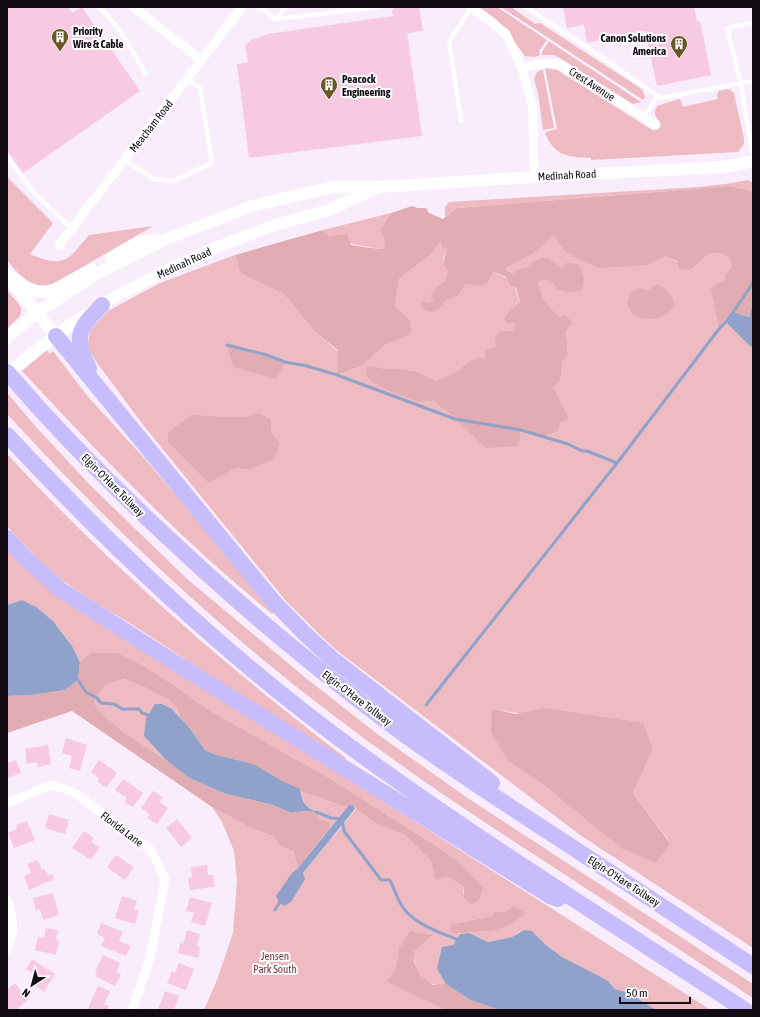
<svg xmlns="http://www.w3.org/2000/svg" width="760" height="1017" viewBox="0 0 760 1017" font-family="'Asap Condensed',sans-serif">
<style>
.green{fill:#edbbc1;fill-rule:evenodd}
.forest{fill:#e1adb2}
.water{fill:#90a2ca}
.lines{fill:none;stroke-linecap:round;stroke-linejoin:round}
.stream{stroke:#90a2ca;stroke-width:3}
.building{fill:#f7c9e2}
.service{stroke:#fff;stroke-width:4.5}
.minor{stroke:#fff;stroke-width:9}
.secondary{stroke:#fff;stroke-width:12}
.motorway{stroke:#c7bdfc;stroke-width:16}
.labels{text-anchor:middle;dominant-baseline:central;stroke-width:4;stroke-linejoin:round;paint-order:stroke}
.poi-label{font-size:11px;font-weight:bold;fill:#120b14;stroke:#fefefe;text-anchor:start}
.street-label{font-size:11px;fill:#120b14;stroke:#fefefe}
.park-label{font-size:11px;fill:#763540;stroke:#fefefe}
</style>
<rect width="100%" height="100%" fill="#f9ecfc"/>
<path class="green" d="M479,7H497L547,40L539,51L540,55L534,57L525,56L505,29L497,20Z
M501,7H511L535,24L540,23L640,88L643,91L645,97L643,100Z
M549,41L553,44L641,102L633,104L560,58L553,55H542V52Z
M545,68L557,70L654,131L660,121C654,117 654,112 657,106L679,99L681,101L683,107L718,99L717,94L719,91L728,89L732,91L734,94L744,139V144L738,152L591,160V158C568,157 553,156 545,132L557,129Z
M543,70L554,128L543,130L538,93L534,79L537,72Z
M7,177L53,223L30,254C64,269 68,260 89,235L153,226L57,282C51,284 44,286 38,285C25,282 15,270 7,260Z
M748,180L753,183V191L730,186L457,208L445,217V207L449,202L698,187L725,184Z
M391,213L380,230L385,240V248C374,249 372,247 363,246C347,243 335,241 323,230Z
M554,234L564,250L649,265L665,255L691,270C705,257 709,247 730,257L732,263L727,280L718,283L719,329L727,321L748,342L753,346V948L580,835L335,649L314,629L286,601L144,426L95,360L90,351L88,343L89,335L91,329L108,311L160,283L235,255L241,274L284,294L315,332L338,351V375L362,366L385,345L410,334V320L395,306L399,279L429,256L441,239L447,250L443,258L448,271L445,281L437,286L434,299L429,303L440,308L444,302L458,296L466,284L488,282L494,272L506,278L509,285L515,288L520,303L505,316V321L509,324L516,323L512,331L485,361L479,357L470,361L457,371L436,381L419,372L400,369H385L374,366L419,402L433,401L455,419L521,430L553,387L560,382L563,361L568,355L566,331L560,317L550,310L540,291L538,282L546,278L552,282L556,289L562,269L549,258H541L533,261L527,267L516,269L513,274L505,269L534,253ZM259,413L271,433L248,470L236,468L209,483L223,417H245ZM492,709C542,719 594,717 644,723L653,749L633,793L670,842L549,789L508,761Z
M7,290C22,309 30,310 7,328Z
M47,350L49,354L53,351L89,398L145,459L275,611L272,614C230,579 189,543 150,504C106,461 64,416 22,371Z
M7,393L37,428L90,485L186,578L307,679L380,736L469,799L753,984V998C689,956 625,914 561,872C485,823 409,773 337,718C217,628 108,524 7,414Z
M7,454C110,566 225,666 346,758L344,761C279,721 214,679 150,636C117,614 79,596 49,569C34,556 20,541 7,526Z
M7,549L28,571L64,601L345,777L711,1010H656L629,993L615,989L607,980L562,957L545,944L532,931L519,932L512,937L488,942L469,933L490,931L525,914L494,912L492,916L453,924L454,934H460L437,969L446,984C442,985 436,986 433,984C419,979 414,966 414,952L431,935L399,949L396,967L424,999L446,1010H204L217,980L233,933L237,881L234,851L222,822L212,807L253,829L273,836L281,847L293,851L298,868L292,873H303L356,809L375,823L406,834L431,861L435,880L448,877L464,887L463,894L474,877L457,860L433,844L331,779L207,709L180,689L144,666L118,653L91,652L80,662C67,635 50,613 22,600L7,605Z
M124,679C136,684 171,697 177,708C179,710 179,715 180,717L172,709L144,736L166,760L122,731L96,708L95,696L107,684Z
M301,792L323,798L330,802L343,806L349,805L330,828L329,822L320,820C312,806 305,811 301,792Z"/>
<path class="forest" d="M730,186L753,191V304L749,317L733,312L727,321L719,329L711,288L718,283L726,280L725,275C732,269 733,265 729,257C709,247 705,257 691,270L679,269L677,261L665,256L649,265L599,268L578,259L564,250L554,235L534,253L505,269L513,274L516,269L527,267L533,261L541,258H549L562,268L566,263L578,264C584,274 586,280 581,291L566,292L556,289L552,282L546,279L538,282C541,297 548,308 560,317L566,315L572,323L566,331L568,355L563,361L560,382L553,387L569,419L560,422L558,431L541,437L521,430L518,446L486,448L455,419L433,401L419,402L384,389L369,379L366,374V368L374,366L385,369H400L419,372L436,381L457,371L470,361L479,357L485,360L486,350L496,347L495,339L499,332L512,331L516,323L509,324L505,322V316L520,302L516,288L509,285L506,277L494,272L488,282L481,286L466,284L458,296L444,302L440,308L432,312L424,310L420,304L423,301L429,303L434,299L431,295L437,286L445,281L448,271C443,264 443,259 447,250L442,247L441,240L429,256L399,279L395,306L410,320L411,334L385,345L362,366L337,375L338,350L315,332L284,294L241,274L235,255L323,230L330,236L347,234L351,245C362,246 373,250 384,248L385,240L380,230L391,213L412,206L418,208H426L429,213L443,219L457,208Z
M657,284C666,287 673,296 674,305L668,313L656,319L641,318L633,314L627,305C631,289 634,286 649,290L653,286Z
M227,345L267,355L285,362L276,379L233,367Z
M259,413L271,420V433L280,443L274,459L248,470L236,468L209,483L168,442V433L172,429L191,415L223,417H245Z
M91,652L118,653L144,666L180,689L207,709L331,779L433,844L457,860L474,877L483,888L480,899L472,904L464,898V887L448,877L435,880L431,861L406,835L375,823L356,809L354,806H343L330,802L322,798L301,792L300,789L282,782L242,761L216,755L205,750L189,727L180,717L177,708L169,700L146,688L124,679L107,684L95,697L96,708L122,731L166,760L189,778L226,794L273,805L291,813L304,811L316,812L320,820L329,821L330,828L298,868L293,851L281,847L273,836L253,829L212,807L72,711L7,733V696L32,695L65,690L78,680L80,662Z
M544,708L644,723L653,749L633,793L670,843L656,863L621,848L549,789L508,761L491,732L492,709L516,714Z
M514,906L526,914L505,927L490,931L454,934L450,931V927L453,924L492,916L494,912H506Z
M410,931L432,935L414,952V962L420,975L433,985L446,984L470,1000L500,1010H446L387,982L396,967L399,949Z"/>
<path class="water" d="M753,304V346L748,342L727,321L733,312L749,317Z
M22,600L36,607L53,621L72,646L80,662L78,680L65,690L32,695L7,696V605Z
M155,704H162L172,709L189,727L205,750L216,755L242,761L255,765L282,781L300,789C302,801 305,807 316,812L304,811L291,813L273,805L226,794L189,778L166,760L144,736L146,719Z
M349,805L354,806L355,809L303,873L305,879L291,902L284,906L279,902L276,896L292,873L298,868Z
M524,930L532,931L545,944L562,957L607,980L615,989L629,993L656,1010H500L470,1000L446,984L437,969L442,947L453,945L460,934L469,933L488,942L512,937Z"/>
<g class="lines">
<path class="stream" d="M727,321L748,342L753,346
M227,345L267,355L285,362L307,366L337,375L455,419L521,430L568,444L582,451H587L617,463
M78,680L86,692L97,698L101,703L114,704L122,709H139L142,713L148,715
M426,705L617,463L719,329L727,321L753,283
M316,812L331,818L342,819L344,831L381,880H390C394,889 397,898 402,906C412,923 439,932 456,939
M275,910L281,900"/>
</g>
<path class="building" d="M7,7H68L72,13L82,7L140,91L23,173L7,150Z
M396,7H419L423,31L407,33L422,136L249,158L237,64L248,62L245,46L251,40L268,34L393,16L392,10Z
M563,7H694L697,21H700L711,75L657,86L645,31L587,43L584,25L567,28Z
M66,738L87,745L80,771L69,768L72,756L62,753Z
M48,745L51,764L38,767L37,762L27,764L25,749Z
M16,760L21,773L7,778V763Z
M99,760L117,773L106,788L97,781L99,778L91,772Z
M123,779L143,793L133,807L124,802L127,798L115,790Z
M153,791L163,797L160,802L168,808L157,824L147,818L150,814L141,808Z
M49,814L69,820L65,834L45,828Z
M177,819L192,838L181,847L166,828Z
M27,821L35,840L14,848L8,833L17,829L16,825Z
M84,831L94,838L91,842L100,847L91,860L72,848Z
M116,855L134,867L125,880L107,867Z
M37,860L42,870L44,868L48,876L52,874L54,879L29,890L24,876L31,873L27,864Z
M207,865L208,875H213L215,887L190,890L188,878L192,877L191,867Z
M53,893L59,915L43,920L40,909L36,911L33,898Z
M122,896L137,901L134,909L139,911L135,924L115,918Z
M190,897L212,903L205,926L191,922L194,913L186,911Z
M101,923L123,932L119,941L131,946L126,956L101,946L105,938L97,934Z
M46,928L58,930L56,940L59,941L56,955L35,950L38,937L44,938Z
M187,930L200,934L197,946L200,948L198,958L178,953L180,943L183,944Z
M103,955L120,963L116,972L121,974L115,986L95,976L97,972L95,971Z
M32,959L55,974L44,992L31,983L36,975L26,969Z
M179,963L194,969L186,990L167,983L172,971L175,973Z
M15,983L28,1000L16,1010H7V999L9,998L7,996V990Z
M98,986L110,991L104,1004L109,1006L107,1010H92L88,1008Z
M165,991L179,996L174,1010H158Z"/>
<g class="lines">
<path class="service" d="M98,7C115,18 134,55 146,74
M259,7L276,19L380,7
M526,7L600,56L661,98L753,81
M276,19L286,7
M643,117L658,96
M461,121L449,41L472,8
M7,157L34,193L72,229
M753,159L741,84L727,28L753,23
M125,160L153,179L173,181L212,163L200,88L187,78"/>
<path class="minor" d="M133,7L201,60
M470,7L485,17L506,34L522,68L533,109L534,177
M522,68C536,65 548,61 561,65L656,125
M59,245L242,7
M7,803L52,785L73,792L151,850L165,879L150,958L132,1010
M7,900C14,920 15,930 7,950"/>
<path class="secondary" d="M111,258L139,242L156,240
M7,274C20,284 35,296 52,291L92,269
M12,282L56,336
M7,338L36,313L98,273L166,239L252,206L333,187H380L534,177L724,167L753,161
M7,373L74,322L115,297L167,270L220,246L272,226L329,210L375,189"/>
<path class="motorway" d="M56,336L245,567L273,601L304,633L330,657L492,783
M89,369C74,335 77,331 102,305
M7,372C56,429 109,483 164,534C239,605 318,671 401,732C450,768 501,801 552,834C619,878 686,922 753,966
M7,435C114,550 229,659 356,751C482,843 615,925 745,1010
M7,538L24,557L61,590L166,657L550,896L558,899"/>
</g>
<defs>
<symbol id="building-pin" viewBox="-11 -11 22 30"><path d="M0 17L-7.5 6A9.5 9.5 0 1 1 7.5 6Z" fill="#675724" stroke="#fefefe"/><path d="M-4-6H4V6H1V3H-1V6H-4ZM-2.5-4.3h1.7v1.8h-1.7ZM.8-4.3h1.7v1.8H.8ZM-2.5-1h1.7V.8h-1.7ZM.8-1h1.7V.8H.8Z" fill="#fff"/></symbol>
</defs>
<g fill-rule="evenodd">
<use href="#building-pin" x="50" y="27" width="20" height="27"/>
<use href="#building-pin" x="669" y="34" width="20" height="27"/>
<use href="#building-pin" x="319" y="75" width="20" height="27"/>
</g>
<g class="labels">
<g class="poi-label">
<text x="73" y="31">Priority<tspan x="73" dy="13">Wire &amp; Cable</tspan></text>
<text x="666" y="38" text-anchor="end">Canon Solutions<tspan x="666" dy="13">America</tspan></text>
<text x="342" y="79">Peacock<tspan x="342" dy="13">Engineering</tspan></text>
</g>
<g class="street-label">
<text transform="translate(592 84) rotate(33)">Crest Avenue</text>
<text transform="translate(151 126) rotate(-52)">Meacham Road</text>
<text transform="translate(567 175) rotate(-3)">Medinah Road</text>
<text transform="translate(184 263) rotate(-25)">Medinah Road</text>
<text transform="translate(113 485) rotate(45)">Elgin-O'Hare Tollway</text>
<text transform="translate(357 698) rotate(37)">Elgin-O'Hare Tollway</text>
<text transform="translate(122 829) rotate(37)">Florida Lane</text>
<text transform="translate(624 881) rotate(33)">Elgin-O'Hare Tollway</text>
</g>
<g class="park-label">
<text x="275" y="956">Jensen<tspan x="275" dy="13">Park South</tspan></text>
</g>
</g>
<rect width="760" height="1017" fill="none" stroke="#120b14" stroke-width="16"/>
<g transform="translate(32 985) rotate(216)" stroke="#fefefe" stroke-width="3" paint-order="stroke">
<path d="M0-3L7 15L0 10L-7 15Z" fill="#120b14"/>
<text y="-6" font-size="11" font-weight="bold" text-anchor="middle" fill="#120b14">N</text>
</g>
<path d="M620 997v6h70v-6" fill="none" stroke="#120b14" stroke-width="2"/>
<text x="626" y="997" font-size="12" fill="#120b14" stroke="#fefefe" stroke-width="3" paint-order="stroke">50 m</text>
</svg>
